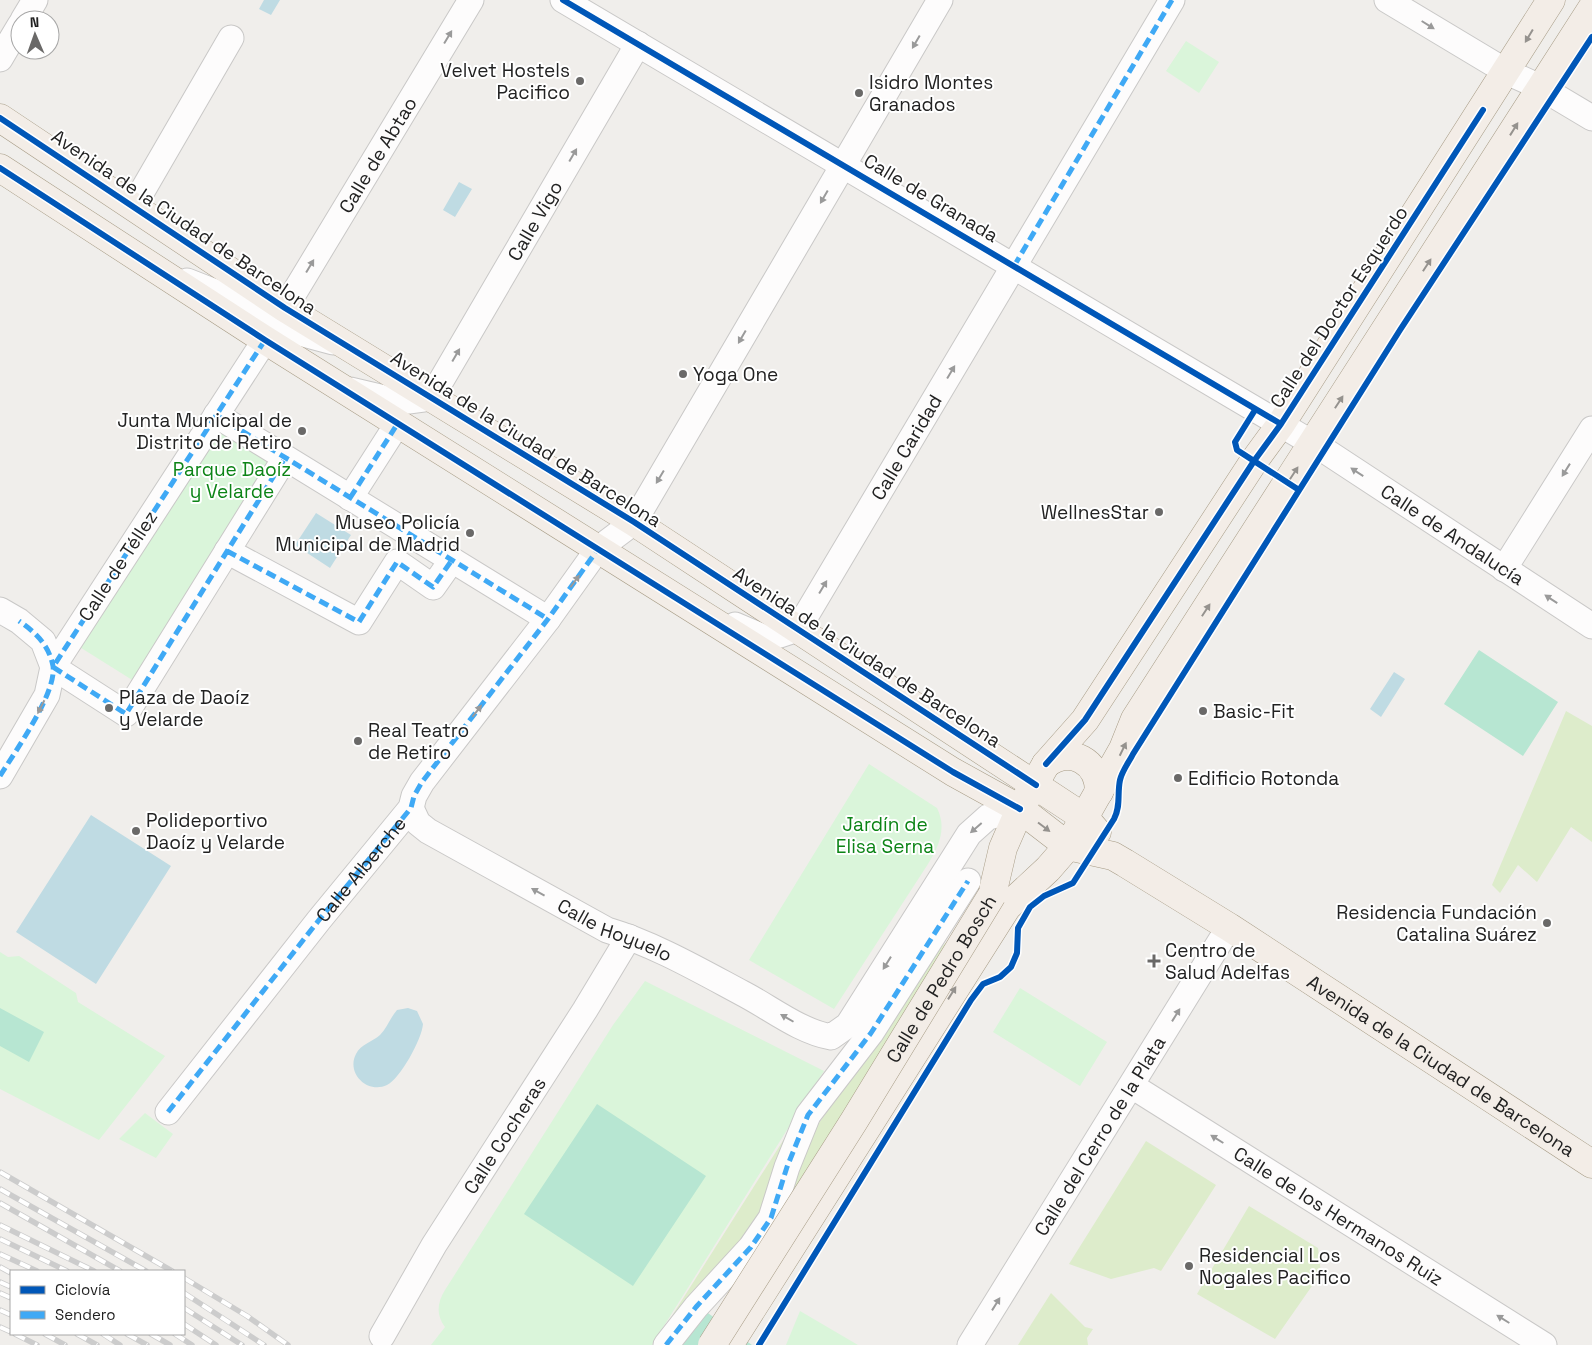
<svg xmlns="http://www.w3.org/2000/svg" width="1592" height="1345" viewBox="0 0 1592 1345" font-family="'Space Grotesk',sans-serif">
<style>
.grass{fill:#ddeccb}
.park{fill:#daf5da}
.pitch{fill:#b7e6d2}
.water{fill:#bfdbe3}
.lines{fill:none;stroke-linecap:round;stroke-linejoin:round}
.street-casing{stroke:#c9c8c7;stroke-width:27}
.primary-casing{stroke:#a79c86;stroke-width:29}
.street{stroke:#fdfcfc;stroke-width:25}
.primary{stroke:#f3ede7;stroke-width:28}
.rail-casing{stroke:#ccc;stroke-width:5.5}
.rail{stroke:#fff;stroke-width:4;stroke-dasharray:11;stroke-linecap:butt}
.primary-bridge-casing{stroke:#a79c86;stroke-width:29;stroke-linecap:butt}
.primary-bridge{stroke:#f3ede7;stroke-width:28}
.quiet{stroke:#3fa9f5;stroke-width:5;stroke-dasharray:10 5;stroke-linecap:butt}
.cycleway-casing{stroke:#fff;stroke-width:9}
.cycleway{stroke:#0057b8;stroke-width:6}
.oneway{fill:#9a9a9a}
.oneway2{fill:#95928e}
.poi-dot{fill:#6a6968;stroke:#fff;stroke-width:2}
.labels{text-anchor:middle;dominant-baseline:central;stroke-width:4;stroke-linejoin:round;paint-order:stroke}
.poi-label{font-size:19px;fill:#222;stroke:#fff;text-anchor:start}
.street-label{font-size:19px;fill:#222;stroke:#fff}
.park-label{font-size:19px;fill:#0c8416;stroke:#fff}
</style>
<rect width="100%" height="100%" fill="#f0eeeb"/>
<path class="grass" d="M1566,711L1592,726V842L1571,827L1537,882L1518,865L1500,893L1492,885Z
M953,936L784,1217C789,1197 793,1177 800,1158C807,1138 822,1120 833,1102C865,1050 908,976 953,936Z
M791,1128L760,1211L744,1239L663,1330Z
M1146,1141L1216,1185L1161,1271L1154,1268L1111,1279L1069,1264Z
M1249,1206L1318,1248L1321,1273L1275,1339L1197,1294Z
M1051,1293L1085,1327L1093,1329L1087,1338L1088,1345H1018Z"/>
<path class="park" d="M1186,41L1219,62L1199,93L1166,71Z
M220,421L290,466L145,688L78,646Z
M869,764L937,808C947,828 939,846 928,864L834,1009L749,960Z
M0,952L8,957L19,956L76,993L78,1002L165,1056L99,1140L0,1089Z
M645,981L824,1071L652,1345H431L445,1327C436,1315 437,1303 445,1290L613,1025Z
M1020,988L1107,1042L1080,1086L993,1032Z
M145,1113L173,1134L156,1158L119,1139Z
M800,1311L858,1345H786Z"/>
<path class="pitch" d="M1479,650L1558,702L1523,756L1444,704Z
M0,1008L44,1032L29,1062L0,1046Z
M597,1104L706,1176L633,1286L524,1214Z
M701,1308L752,1345H676Z"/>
<path class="water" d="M264,0H280L271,15L259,9Z
M459,182L472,189L455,217L443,210Z
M316,513L351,535L330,568L295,545Z
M1394,672L1405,679L1381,717L1370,709Z
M91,815L171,866L96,984L16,932Z
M408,1008L417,1011L423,1024C422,1039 400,1079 387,1085C367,1094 346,1073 356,1054C361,1044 372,1042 380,1035C387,1028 390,1018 397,1010Z"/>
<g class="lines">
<defs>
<g id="street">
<path id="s1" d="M563,0L1324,450L1592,626"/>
<path d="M1387,0L1507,72L1540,87L1592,118"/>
<path d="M23,20L35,0"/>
<path d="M0,59L20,25"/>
<path d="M133,207L231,38"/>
<path id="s2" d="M187,281L256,308H285L471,0"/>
<path d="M251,331L277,327L333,342"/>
<path d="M265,340L53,667L126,714L285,458"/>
<path id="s3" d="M350,390L401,402L431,398L638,44"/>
<path d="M216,415L548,619"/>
<path d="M350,498L398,423"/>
<path d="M227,551L359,622L397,562L433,587L452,560"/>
<path d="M1504,569L1592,429"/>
<path d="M0,610L19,621L43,641L53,667L47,695L0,776"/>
<path id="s4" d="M735,625L768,639L798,629L1172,0"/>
<path id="s5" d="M411,808L418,823L428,831L607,930C654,944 699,970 742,993C771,1008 799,1031 831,1037L848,1025L969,834L988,817L1020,809"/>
<path id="s6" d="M1132,1086L1544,1345"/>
<path id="s7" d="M168,1112L319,920L411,808L414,796L422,782L548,619L598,549L634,522L940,0"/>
<path id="s8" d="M382,1336L434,1245L585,1010L629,937"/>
<path d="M666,1345L696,1307L751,1247L771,1218L787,1167L808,1115L871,1033L968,881"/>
<path id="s9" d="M970,1345L1229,927"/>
</g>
<g id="primary">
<path d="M0,118L285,308L634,522L1085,818L1097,832"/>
<path id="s10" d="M0,168L265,340L953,772L1020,809L1068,846L1113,856L1125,863L1229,927L1592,1164"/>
<path d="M1046,764C1071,746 1099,761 1099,792"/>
<path d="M992,895L1003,848L1020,809L1046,764L1085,720L1254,461L1281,424L1551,0"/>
<path d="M729,1345L1007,907L1048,869L1068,846L1123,749L1135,719L1592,8"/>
</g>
</defs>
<use href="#street" class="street-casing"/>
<use href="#primary" class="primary-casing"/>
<use href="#street" class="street"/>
<use href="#primary" class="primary"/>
<defs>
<path id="rail" d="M0,1172L172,1271
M0,1189L146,1271
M0,1203L120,1271
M0,1225L94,1271
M0,1239L67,1271
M0,1254L37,1271
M0,1267L11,1273
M184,1278L247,1316L288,1345
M0,1282L11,1287
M0,1293L11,1298
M184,1293L264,1345
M184,1308L242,1345
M0,1310L11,1315
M184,1324L216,1345
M0,1327L11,1332
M15,1334L37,1345
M45,1334L65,1345
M77,1334L97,1345
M103,1334L120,1345
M127,1334L147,1345
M151,1334L170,1345
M175,1334L192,1345"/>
</defs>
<use href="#rail" class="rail-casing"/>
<use href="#rail" class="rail"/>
<defs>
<g id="primary-bridge">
<path id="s11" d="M712,1345L854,1121L992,895"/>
</g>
</defs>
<use href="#primary-bridge" class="primary-bridge-casing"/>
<use href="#primary-bridge" class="primary-bridge"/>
<path class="quiet" d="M1014,266L1172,0
M265,340L53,667L126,714L285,458
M216,415L548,619
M350,498L398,423
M227,551L359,622L397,562L433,587L452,560
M0,776C14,753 57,693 53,666C49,645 35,632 19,621
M168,1112L319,920L411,808L414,796L422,782L548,619L598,549
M666,1345L696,1307L751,1247L771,1218L787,1167L808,1115L871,1033L968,881"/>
<defs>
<path id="cycleway" d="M563,0L1281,424
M0,118L285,308L634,522L1036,785
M0,168L265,340L953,772L1020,809
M1255,410L1235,442L1237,450L1299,490
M1046,764L1085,720L1254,461L1281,424L1483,110
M759,1345L971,1000L983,984L1000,977L1011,967L1017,953L1018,928L1030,907L1044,896L1073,883L1114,819C1121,806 1117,794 1120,780C1122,771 1129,762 1133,754L1400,330L1592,37"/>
</defs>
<use href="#cycleway" class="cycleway-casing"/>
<use href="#cycleway" class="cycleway"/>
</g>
<defs><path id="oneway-solid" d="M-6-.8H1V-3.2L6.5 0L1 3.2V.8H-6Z" transform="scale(1.25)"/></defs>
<g class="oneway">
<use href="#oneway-solid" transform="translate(1428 25) rotate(32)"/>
<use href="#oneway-solid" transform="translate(448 37) rotate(-59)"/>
<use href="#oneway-solid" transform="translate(916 42) rotate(120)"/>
<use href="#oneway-solid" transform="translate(573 155) rotate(-60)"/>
<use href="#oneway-solid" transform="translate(824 197) rotate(120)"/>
<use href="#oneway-solid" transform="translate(310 266) rotate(-59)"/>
<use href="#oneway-solid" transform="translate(742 337) rotate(120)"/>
<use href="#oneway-solid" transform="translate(456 355) rotate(-60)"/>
<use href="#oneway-solid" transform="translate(951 372) rotate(-59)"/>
<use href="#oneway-solid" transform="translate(1566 470) rotate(122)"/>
<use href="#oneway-solid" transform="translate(1357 472) rotate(-147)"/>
<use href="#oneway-solid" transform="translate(660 477) rotate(121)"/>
<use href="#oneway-solid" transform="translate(575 581) rotate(-54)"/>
<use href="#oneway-solid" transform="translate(823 587) rotate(-59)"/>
<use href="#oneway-solid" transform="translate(1551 599) rotate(-147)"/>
<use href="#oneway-solid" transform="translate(41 707) rotate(117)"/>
<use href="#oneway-solid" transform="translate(477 711) rotate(-52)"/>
<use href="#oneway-solid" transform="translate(976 828) rotate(139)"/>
<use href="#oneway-solid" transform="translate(538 892) rotate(-151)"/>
<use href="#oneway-solid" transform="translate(887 963) rotate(122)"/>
<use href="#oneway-solid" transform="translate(1176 1015) rotate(-58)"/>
<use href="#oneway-solid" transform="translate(787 1018) rotate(-150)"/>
<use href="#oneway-solid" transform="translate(1217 1139) rotate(-148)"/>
<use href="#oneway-solid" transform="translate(996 1304) rotate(-58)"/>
<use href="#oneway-solid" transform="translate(1503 1319) rotate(-148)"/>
</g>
<g class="oneway2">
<use href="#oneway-solid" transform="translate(1529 36) rotate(121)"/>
<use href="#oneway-solid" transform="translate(1514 129) rotate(-58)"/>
<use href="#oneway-solid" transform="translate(1427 265) rotate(-57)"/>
<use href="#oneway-solid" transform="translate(1339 402) rotate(-57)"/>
<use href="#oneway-solid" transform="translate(1294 473) rotate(-57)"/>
<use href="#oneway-solid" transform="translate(1206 610) rotate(-57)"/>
<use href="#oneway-solid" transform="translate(1123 749) rotate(-64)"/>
<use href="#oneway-solid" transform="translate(1044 827) rotate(37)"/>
<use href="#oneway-solid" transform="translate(952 993) rotate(-58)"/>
</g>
<g class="poi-dot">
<circle cx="580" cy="81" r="5"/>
<circle cx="859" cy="93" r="5"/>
<circle cx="683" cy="374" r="5"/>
<circle cx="302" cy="431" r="5"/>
<circle cx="1159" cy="512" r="5"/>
<circle cx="470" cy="533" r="5"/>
<circle cx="109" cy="708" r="5"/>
<circle cx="1203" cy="711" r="5"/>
<circle cx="358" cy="741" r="5"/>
<circle cx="1178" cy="778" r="5"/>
<circle cx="136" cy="831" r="5"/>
<circle cx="1547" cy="923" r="5"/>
<path d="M1151.5 953.5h5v5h5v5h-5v5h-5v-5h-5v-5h5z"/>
<circle cx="1189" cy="1266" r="5"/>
</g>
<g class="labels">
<g class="poi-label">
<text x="570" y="70" text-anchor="end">Velvet Hostels<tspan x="570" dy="22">Pacifico</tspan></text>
<text x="869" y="82">Isidro Montes<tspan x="869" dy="22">Granados</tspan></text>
<text x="693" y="374">Yoga One</text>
<text x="292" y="420" text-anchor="end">Junta Municipal de<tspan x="292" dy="22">Distrito de Retiro</tspan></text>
<text x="1149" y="512" text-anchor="end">WellnesStar</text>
<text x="460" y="522" text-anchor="end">Museo Policía<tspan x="460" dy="22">Municipal de Madrid</tspan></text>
<text x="119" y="697">Plaza de Daoíz<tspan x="119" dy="22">y Velarde</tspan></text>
<text x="1213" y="711">Basic-Fit</text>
<text x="368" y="730">Real Teatro<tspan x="368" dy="22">de Retiro</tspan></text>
<text x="1188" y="778">Edificio Rotonda</text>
<text x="146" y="820">Polideportivo<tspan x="146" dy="22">Daoíz y Velarde</tspan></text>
<text x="1537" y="912" text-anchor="end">Residencia Fundación<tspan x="1537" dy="22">Catalina Suárez</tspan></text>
<text x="1165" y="950">Centro de<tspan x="1165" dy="22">Salud Adelfas</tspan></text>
<text x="1199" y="1255">Residencial Los<tspan x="1199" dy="22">Nogales Pacifico</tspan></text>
</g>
<g class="street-label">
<text stroke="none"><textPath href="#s2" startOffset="282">Calle de Abtao</textPath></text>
<text transform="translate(931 198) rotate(31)">Calle de Granada</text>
<text stroke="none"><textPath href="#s3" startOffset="288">Calle Vigo</textPath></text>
<text transform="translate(184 222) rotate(34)">Avenida de la Ciudad de Barcelona</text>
<text transform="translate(1339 307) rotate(-57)">Calle del Doctor Esquerdo</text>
<text transform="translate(526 439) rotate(32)">Avenida de la Ciudad de Barcelona</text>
<text stroke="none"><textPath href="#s4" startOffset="279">Calle Caridad</textPath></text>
<text stroke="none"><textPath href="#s1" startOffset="1038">Calle de Andalucía</textPath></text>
<text transform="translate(118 566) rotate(-57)">Calle de Téllez</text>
<text transform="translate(867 657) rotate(33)">Avenida de la Ciudad de Barcelona</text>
<text stroke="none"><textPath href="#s7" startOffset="310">Calle Alberche</textPath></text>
<text stroke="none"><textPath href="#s5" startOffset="241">Calle Hoyuelo</textPath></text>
<text stroke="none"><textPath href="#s11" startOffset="432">Calle de Pedro Bosch</textPath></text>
<text stroke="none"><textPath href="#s10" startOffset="1701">Avenida de la Ciudad de Barcelona</textPath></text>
<text stroke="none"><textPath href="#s8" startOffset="235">Calle Cocheras</textPath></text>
<text stroke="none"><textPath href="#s9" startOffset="246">Calle del Cerro de la Plata</textPath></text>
<text stroke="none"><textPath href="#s6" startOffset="244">Calle de los Hermanos Ruiz</textPath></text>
</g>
<g class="park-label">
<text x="232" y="469">Parque Daoíz<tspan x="232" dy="22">y Velarde</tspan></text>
<text x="885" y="824">Jardín de<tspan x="885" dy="22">Elisa Serna</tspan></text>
</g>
</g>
<rect x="10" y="1270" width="175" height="65" fill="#ffffff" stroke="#a7a7a7"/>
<rect x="20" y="1286" width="25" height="8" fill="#0057b8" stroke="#a7a7a7"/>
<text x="55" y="1295" font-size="15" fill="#222222">Ciclovía</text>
<rect x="20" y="1311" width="25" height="8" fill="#3fa9f5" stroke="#a7a7a7"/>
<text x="55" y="1320" font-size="15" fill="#222222">Sendero</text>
<g transform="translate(35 35) rotate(358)"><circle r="24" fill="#ffffff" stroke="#a7a7a7"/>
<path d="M0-4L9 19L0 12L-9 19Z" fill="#6a6968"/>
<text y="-8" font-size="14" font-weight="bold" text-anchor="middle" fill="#222222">N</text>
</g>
</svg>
